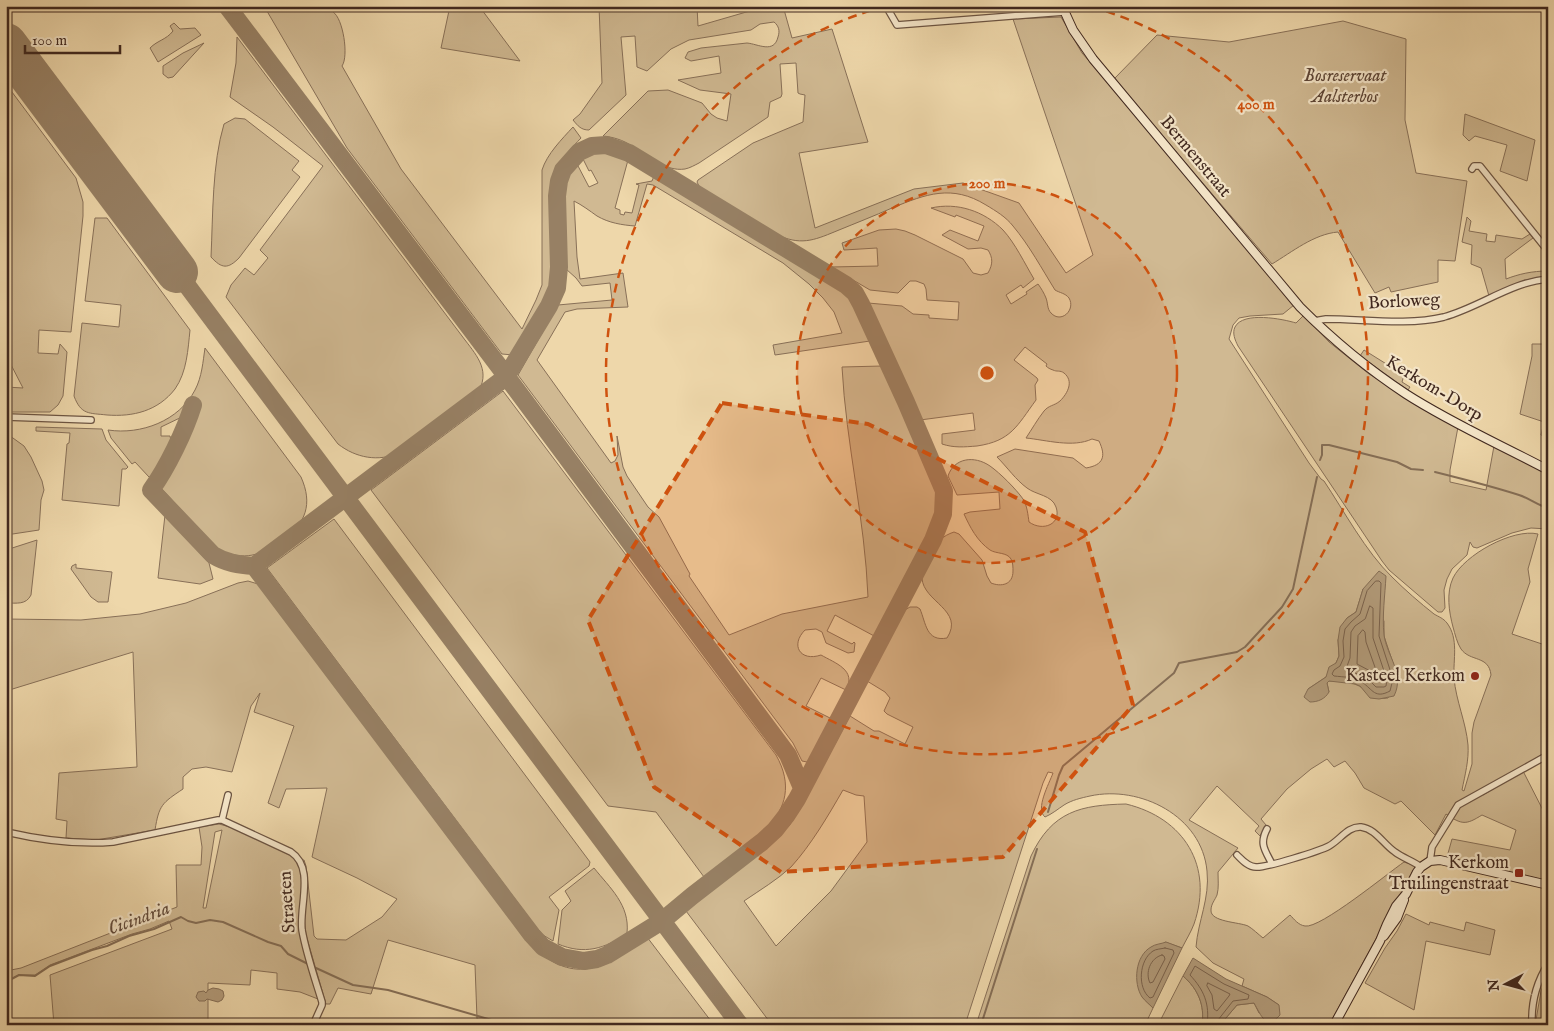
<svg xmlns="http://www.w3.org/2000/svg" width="1554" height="1031" viewBox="0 0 1554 1031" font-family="'IM FELL English',serif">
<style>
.green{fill:#d0b992;stroke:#887058;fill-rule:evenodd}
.water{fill:#b39c7b;stroke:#856e56}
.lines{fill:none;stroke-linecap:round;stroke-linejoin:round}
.shore{stroke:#7a624d;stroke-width:1}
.stream{stroke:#856e56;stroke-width:2}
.taxiway{stroke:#978064;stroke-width:18}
.runway{stroke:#978064;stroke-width:42}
.street-casing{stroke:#6c5442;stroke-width:8}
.secondary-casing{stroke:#40281f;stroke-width:10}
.street{stroke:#f4e5c8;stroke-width:5.5}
.secondary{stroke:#f4e5c8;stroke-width:8}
.marked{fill:#cf520f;fill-opacity:0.2;stroke:#cf520f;stroke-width:4;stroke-dasharray:10 6;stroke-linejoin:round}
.ring{fill:none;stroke:#cf520f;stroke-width:2.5;stroke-dasharray:9 6}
.poi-dot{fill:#8f2418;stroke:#f4e5c8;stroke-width:2}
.labels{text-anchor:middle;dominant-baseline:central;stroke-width:4.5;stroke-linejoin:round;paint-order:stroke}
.park-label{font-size:18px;font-style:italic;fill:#5d4536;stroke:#f4e5c8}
.street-label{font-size:18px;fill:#40281f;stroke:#f4e5c8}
.poi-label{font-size:18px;fill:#40281f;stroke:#f4e5c8;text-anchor:end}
.water-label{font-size:19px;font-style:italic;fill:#624b3b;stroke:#f4e5c8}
.centre{fill:#cf520f;stroke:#f4e5c8;stroke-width:2.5}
.ring-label{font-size:15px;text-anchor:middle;font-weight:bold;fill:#cf520f;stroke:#f4e5c8;stroke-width:4.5;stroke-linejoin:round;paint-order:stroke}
</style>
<rect width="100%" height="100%" fill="#eed7aa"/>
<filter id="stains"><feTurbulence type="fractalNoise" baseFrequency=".004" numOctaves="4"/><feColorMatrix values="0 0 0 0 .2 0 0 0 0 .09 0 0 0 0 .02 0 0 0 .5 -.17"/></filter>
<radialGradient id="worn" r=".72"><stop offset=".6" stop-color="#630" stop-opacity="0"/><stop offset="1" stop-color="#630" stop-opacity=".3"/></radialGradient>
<path class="green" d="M264,6H333V12C343,18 349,56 342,66L401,169L522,329L536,300L542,285V170C547,154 562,139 573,127L581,138C563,157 554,166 551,193L552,278L548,292L513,355L502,354L347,148Z
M450,6H479L520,61L441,48Z
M599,6H697L698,26L767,6H783L792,38L832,29L868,142L799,153L815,228L914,189L963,183L1019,203L1066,273L1093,255L1013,19L1061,17L1082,53L1136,115L1294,305L1283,314L1250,316L1239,318L1233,325L1229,339L1309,463L1321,479L1324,481C1344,511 1366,552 1392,577C1405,590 1420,603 1434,614C1439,617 1443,618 1447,623C1459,639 1453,659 1454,678C1456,701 1466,722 1468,745C1469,760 1465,775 1462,790L1464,791L1472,764V733L1474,722L1491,675C1489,655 1470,662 1461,649C1457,643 1455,634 1453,627C1449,612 1446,593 1453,578C1464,555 1513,528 1538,534L1528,569L1530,582L1512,634L1548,646V751L1480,791L1483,795L1523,771L1548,820V881L1447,857L1452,839L1510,850L1516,830L1482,815C1466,825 1462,825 1446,814L1435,835L1401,801L1395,804L1364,788L1355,773L1345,761L1334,767L1327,759L1311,769L1287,789L1261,819L1266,825L1260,836L1255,831L1259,826L1217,786L1189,820L1238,848L1218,872C1218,880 1219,888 1217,895C1215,900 1211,904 1211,910C1210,922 1239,922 1248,926C1253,929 1258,934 1263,938L1290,915C1294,919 1298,925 1305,926C1320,929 1388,873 1404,862L1413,865L1415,867L1329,1025H1220L1237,1005L1254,1003L1259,1013L1279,1005L1267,997L1242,986L1244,979L1213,963L1196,947C1198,921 1210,898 1207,871C1202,816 1140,785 1090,796C1081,798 1072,800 1064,805C1058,809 1052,814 1045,817C1035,809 1049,784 1053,773L1048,772L1043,783L965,1025H772L686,911L761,852L777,838L789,826L800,809L850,716L874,731H879L905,744L913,727L887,714L884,711L890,698L885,692L867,681L903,611L910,607H917L920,609C926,623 926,642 947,638C965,610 923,602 922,578C922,570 928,560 932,553C937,542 942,536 954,532L959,534L982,560L987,576L991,583C1001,587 1013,585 1013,571C1013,568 1013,562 1011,559C1007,552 996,554 990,550C977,541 970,527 964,514L970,512L1000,509L999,492L957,495L948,476C954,458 974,455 990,466C1000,473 1016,489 1023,499C1027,505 1028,515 1029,522C1043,532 1062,524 1056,507C1052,495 1036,495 1027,488C1016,480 1007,467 997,457L1015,449L1073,458L1086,468C1104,465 1106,456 1099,441L1092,439C1073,448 1046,440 1026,438C1032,429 1037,420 1044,411C1049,405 1054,406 1060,401C1068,393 1074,381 1064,373C1060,370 1057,372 1053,370C1050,369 1048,368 1046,366L1047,364L1025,347L1014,360L1037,378L1038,380L1035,385L1036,400C1017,426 1011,441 977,446C964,447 954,448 942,444V434L975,430L973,413L920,420L868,303L902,306L913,314L929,315V318L958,320L959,302L927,300L926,289L924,284L916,281H910L898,293L870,290L831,267L878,266L877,248L844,250L842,243L879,230L896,229L905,231L915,235L963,259L973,273L981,275L988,273C993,264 993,258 988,250L981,248L968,249L942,235L950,230L978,241L984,226L956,215L955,217L931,208C957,202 984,211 1003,230C1015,243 1025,264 1034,279L1023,288L1021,285L1006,295L1011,304L1027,294L1026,292L1038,284C1041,288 1044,293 1046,298C1048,303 1047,309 1051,313C1061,324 1076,310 1069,298C1065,293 1060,293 1055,290C1042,269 1029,245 1013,226C1006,217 996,211 986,205C952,184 926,194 892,208C874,216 856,223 839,230C817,239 803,246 780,236L700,188L697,182L698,180L753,143L803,122L805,95L800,94L798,93L796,63L780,64L782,94L781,97L770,102L768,117L699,163C695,165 690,168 685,169C665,172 648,155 632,146C623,140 613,137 603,136L648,91L668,90L702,103L711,114L717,118L727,121L731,94L700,90L678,80L721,73L719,56L691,61L685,58L688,52L701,48L747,43C758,44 774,54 778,37C780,31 779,26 774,22L760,24L751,30L689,40L671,49L647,71L637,67L635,36L621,37L626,95L589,130C581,130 578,126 573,120L580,114L602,83ZM1363,589L1384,621V636L1398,678L1388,698C1364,701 1373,692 1357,685C1349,681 1338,681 1329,681L1327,683L1329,692L1308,689L1326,677L1336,663L1339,656L1338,640L1347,618L1356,612ZM843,790L856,795L864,796L867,842L831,891L776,946L744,901C760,890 777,880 791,867C811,845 828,816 843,790Z
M1343,21L1406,39L1405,120L1416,173L1467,181L1455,261L1438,260V282L1391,292L1389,287L1375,293L1338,232C1314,234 1292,252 1272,264L1114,79L1157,35L1229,42Z
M174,23L180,29L195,28L201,35L158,62L150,48C158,40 166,40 173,31L170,26Z
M237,37L465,340C478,357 491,372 477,394L399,453C378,462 356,458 338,444L226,297L231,285L245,268L254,275L268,258L260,250L323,166L273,127L230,97L236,63Z
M204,43L173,77L168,78L163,74V66L183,53Z
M6,84L76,178L81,195L83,202V216L71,332L39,330L38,353L58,354L60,344L67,352L63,396L58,405L50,412H6V387L23,388L6,355Z
M1465,114L1535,140L1527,181L1500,171L1507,145L1475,136L1469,141L1463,135Z
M235,118L245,119L299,161L292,170L300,177L239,258C228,269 222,269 211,257C213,215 212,164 224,124Z
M599,152H611L628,160L615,208L620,210V214L624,215L625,212L632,213L639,185L636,184L652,181L654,176L780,250L841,289L852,302L870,341L775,355L773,345L842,333L834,312L823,298L809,284L783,263L653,185L647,184L635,226C622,225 609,223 597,216C590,211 582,205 574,201L577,257L580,279L623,273L628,307L577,309L565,312L537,360L611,463L615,461L618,455L617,436L623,467L627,476L648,507L659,517L690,574L689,576L729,635L782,614L868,597C865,519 846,444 842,367L882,366L934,480L938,492L939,503L934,525L876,637L835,615L827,631L852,644L854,642L855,643L854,652L848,653L826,643L822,632L816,629L805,630C790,645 800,662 821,655C835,663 857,670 846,690L821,678L806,706L832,719L810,760L807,762L802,761L793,743L772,715L518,375L558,305L612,300L610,283L582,286L576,278L566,269L563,195L565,180L577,164L589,187L598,183L591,170L589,171L583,159L586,155Z
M1467,217L1471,221L1469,231L1487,234L1486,241L1495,242L1496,235L1522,239L1530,234L1533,238L1505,259L1506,279C1519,274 1532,271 1548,271V277L1525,280L1489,296L1481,268L1471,264L1472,245L1462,242Z
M95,218H107L190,330C188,349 187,372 175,389C158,411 133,417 107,415C89,413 81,415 74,396L82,323L119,327L121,305L85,301Z
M1304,315L1329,342L1369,374L1458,427L1450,470V482L1486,490L1494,446L1548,474V529L1531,528L1512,533L1477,548L1473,547L1470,542L1467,555L1452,569L1447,579L1444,590L1445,608L1442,612H1438L1389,570L1382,561L1238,346C1235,340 1232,333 1235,327C1243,311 1283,319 1296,323Z
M1532,344H1548V438L1541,435L1544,422L1520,414L1532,356Z
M205,348L301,477C313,504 306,523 283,540C260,556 245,561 218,550L161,488C170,471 200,417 200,401L189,402L186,415L161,427V436H170L171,441L153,477H149L135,462L132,464L111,438L108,430C141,435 179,421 195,390C202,377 203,361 205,348Z
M1364,350L1404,375L1402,382L1410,387L1408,390L1360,356Z
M503,391L776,755C810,815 745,847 704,877L656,812L608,806L371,490Z
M36,427L102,429L106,440L128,467L126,469H122L119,506L62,500L67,444L69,443L70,433L36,431Z
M6,433L24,446L31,457L42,481L44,490L41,500L39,530L6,535Z
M165,515L209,563L213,579L200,584L158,578Z
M334,519L590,862L589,866L549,897L559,910L553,941L543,935L536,927L267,568Z
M37,540L31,595C26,605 17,603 6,603V550Z
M76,564V568L112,572L108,602H98L91,597L71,569L72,566Z
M248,581L258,584L266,591L532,946C576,987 606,967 647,937L714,1025H497L477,1019L475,965L388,940L371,994L338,988L330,1004H326L306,935C302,910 306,885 302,860H304L306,866L314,936L317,939L346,940L382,917L397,899L357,878L312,857L327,788L286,789L279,808L268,803L294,726L254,712L260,693L251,706L232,772L206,767L192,769L183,777V789C162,803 159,805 155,830L96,840L66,838L67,821L56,819L59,773L137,767L133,652L6,691V619L81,620L140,614L186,603L238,583Z
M1126,804C1184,818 1214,866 1194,924C1191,932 1186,940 1182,948L1165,942L1143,998L1153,1008L1145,1025H976L1031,856C1052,811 1081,805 1126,804Z
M219,824L230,827L282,850L293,857L297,863L300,869L302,883L300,926L318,999L300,992L277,989V973L251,970L250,985L208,983V1025H54L50,975L172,929L169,921L150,929L132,934L50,965L35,975H19L6,981V971L21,968L177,907L176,865H201L202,847L199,827ZM222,830L206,908H203L215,832Z
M594,868C610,888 630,905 627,933C605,949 584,955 558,944L562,910L571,901L565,891Z
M1406,914L1429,925L1430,922L1464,931L1466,922L1495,930L1490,955L1426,941L1414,1010L1365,983L1385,948L1397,931Z
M1548,975V1023L1536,1020L1541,991Z
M1183,976C1198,989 1205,1005 1202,1025H1158Z"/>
<path class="water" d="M1379,571L1386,576C1385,595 1382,616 1384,635C1387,656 1405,674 1394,696L1379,699L1370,698L1360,686L1355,684L1329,681L1327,683L1329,692C1325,699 1318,702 1310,702L1304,697L1308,689L1326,677L1329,667L1336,663L1339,656L1338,640L1340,627L1347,618L1356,612L1363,589Z
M1166,942L1182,948L1153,1008C1149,1004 1145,1001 1142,997C1133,983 1135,956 1151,947C1155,944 1161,944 1166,942Z
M1193,958L1226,979L1267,997L1279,1005L1280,1015C1266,1031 1261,1015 1254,1003L1237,1005L1220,1025H1202C1205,1005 1198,989 1183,976Z
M213,988L219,989L223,991L224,996L222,1000L218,1002L207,999L205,1001H199L196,997L198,992L204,991L206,993L208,990Z"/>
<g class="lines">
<path class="shore" d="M1376,581H1379L1381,583L1379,636L1393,679L1390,691C1375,699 1373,690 1362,682C1355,677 1343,677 1334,676L1332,674L1334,670L1340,666L1344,657L1343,641L1345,629L1351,622L1360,614L1367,591Z
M1370,606L1373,608V638L1387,680L1386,686L1384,687H1376L1365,676L1348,671L1346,669L1350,658L1351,632L1355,626L1365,619Z
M1363,630L1365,632L1366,642L1376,670L1374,673L1357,664L1358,636Z
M1165,948L1173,950L1174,953L1153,997L1150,998C1137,988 1139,960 1153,951C1156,949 1161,949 1165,948Z
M1162,955L1164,956L1165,959L1153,982L1150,983C1145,973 1150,958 1162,955Z
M1208,983L1230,994L1229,996L1217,1011L1214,1009L1212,995L1207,986Z
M1207,1025C1210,1004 1204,990 1190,975L1195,966L1224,984L1249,995L1248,999L1233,1001L1218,1020L1217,1025"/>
<path class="stream" d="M1320,460L1322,455V445H1329L1397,462L1411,469L1423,470
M1435,472C1463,479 1491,486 1519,495C1529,498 1537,505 1548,508
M1048,812L1059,775L1063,766L1174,673L1179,663L1237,652L1245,647L1282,607L1293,589L1317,477
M316,968L353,985L388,990L509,1025
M6,982L19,975L35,976L50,966L92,950L107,946L129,936L154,929L181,917L188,921L196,923L210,920L223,922L268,942L281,946L288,954L308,964
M981,1025L1037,849"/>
<path class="taxiway" d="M227,6L498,365L788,755L802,788
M177,272L740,1025
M193,405C185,431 167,468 151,490L213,555C226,563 239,565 254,566L506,377L549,306L557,288L559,267L557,196L559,181L563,170L579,152L592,146L606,145L629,153L846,285L855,293L861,304L906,402L944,491L943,514L933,540L797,799L786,816L775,830L762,842L692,896L662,921L607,955L597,959L584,961L562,957L543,947L532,935L254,566"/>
<path class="runway" d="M6,44L177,272"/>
<defs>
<path id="street" d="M886,6L897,25L1064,12
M1472,169L1474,166H1480L1548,251
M1314,321L1326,319C1363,319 1407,326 1444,317C1480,307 1511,282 1548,279
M6,417L91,420
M222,820L228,795
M1267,829C1259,844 1265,850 1272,864
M6,832C41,840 78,845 113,842L218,820H222L291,852C315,868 299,906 302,930C306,953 315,979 322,1002V1005L313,1025
M1237,855C1242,860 1248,867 1256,867C1265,868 1320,851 1329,846C1340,840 1348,826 1361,827C1376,829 1383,844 1395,852C1403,858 1413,861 1421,867
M1430,861L1432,847L1458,805L1548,755
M1532,1025C1531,1002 1536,983 1548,964"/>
<path id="secondary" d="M1062,6L1073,30L1093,59L1300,307C1332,339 1368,369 1406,394C1451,423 1501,445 1548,470
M1384,936L1397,918L1404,900
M1334,1025L1380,941L1387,924L1396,906L1406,894L1417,872L1421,867L1430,861L1440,860L1548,885"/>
</defs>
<use href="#street" class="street-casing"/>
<use href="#secondary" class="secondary-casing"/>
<use href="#street" class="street"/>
<use href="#secondary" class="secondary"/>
</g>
<path class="marked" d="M722,403L868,424L1085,532L1133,705L1003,857L781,872L654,787L588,620Z"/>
<circle cx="987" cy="373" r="190" fill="#cf520f" fill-opacity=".12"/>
<g class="ring">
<circle cx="987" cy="373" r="190"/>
<path d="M1092 7A381 381 0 1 1 882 7"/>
</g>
<g class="poi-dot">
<circle cx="1475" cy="676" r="5"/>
<rect x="1514" y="868" width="10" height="10" rx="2.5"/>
</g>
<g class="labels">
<g class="park-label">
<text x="1345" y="76">Bosreservaat<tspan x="1345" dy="21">Aalsterbos</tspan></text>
</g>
<g class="street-label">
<text transform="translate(1195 157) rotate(50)">Bermenstraat</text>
<text transform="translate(1404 302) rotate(-3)">Borloweg</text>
<text transform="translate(1434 389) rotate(31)">Kerkom-Dorp</text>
<text transform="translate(288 902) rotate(-94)">Straeten</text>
</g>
<g class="poi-label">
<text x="1465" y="676">Kasteel Kerkom</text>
<text x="1509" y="863">Kerkom<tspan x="1509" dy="21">Truilingenstraat</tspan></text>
</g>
<g class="water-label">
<text transform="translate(139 919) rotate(-20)">Cicindria</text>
</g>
</g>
<circle cx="987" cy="373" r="8" class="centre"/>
<g class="ring-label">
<text x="1256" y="109">400 m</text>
<text x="987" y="188">200 m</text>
</g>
<rect width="1554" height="1031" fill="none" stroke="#eed7aa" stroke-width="25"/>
<rect x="8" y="8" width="1539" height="1016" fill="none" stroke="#40281f" stroke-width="2.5"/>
<rect x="12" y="12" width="1529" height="1006" fill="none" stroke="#40281f"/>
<g transform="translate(1506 984) rotate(264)" stroke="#f4e5c8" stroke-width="4" paint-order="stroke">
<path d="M0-4L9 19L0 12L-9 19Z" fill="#40281f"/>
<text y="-8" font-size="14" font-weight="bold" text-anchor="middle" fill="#40281f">N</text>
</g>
<path d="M25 45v8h95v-8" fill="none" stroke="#40281f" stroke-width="2.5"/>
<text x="32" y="45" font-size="15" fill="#40281f" stroke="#f4e5c8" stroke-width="4" paint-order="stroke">100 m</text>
<rect width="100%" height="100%" filter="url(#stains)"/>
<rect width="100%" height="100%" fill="url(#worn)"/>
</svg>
